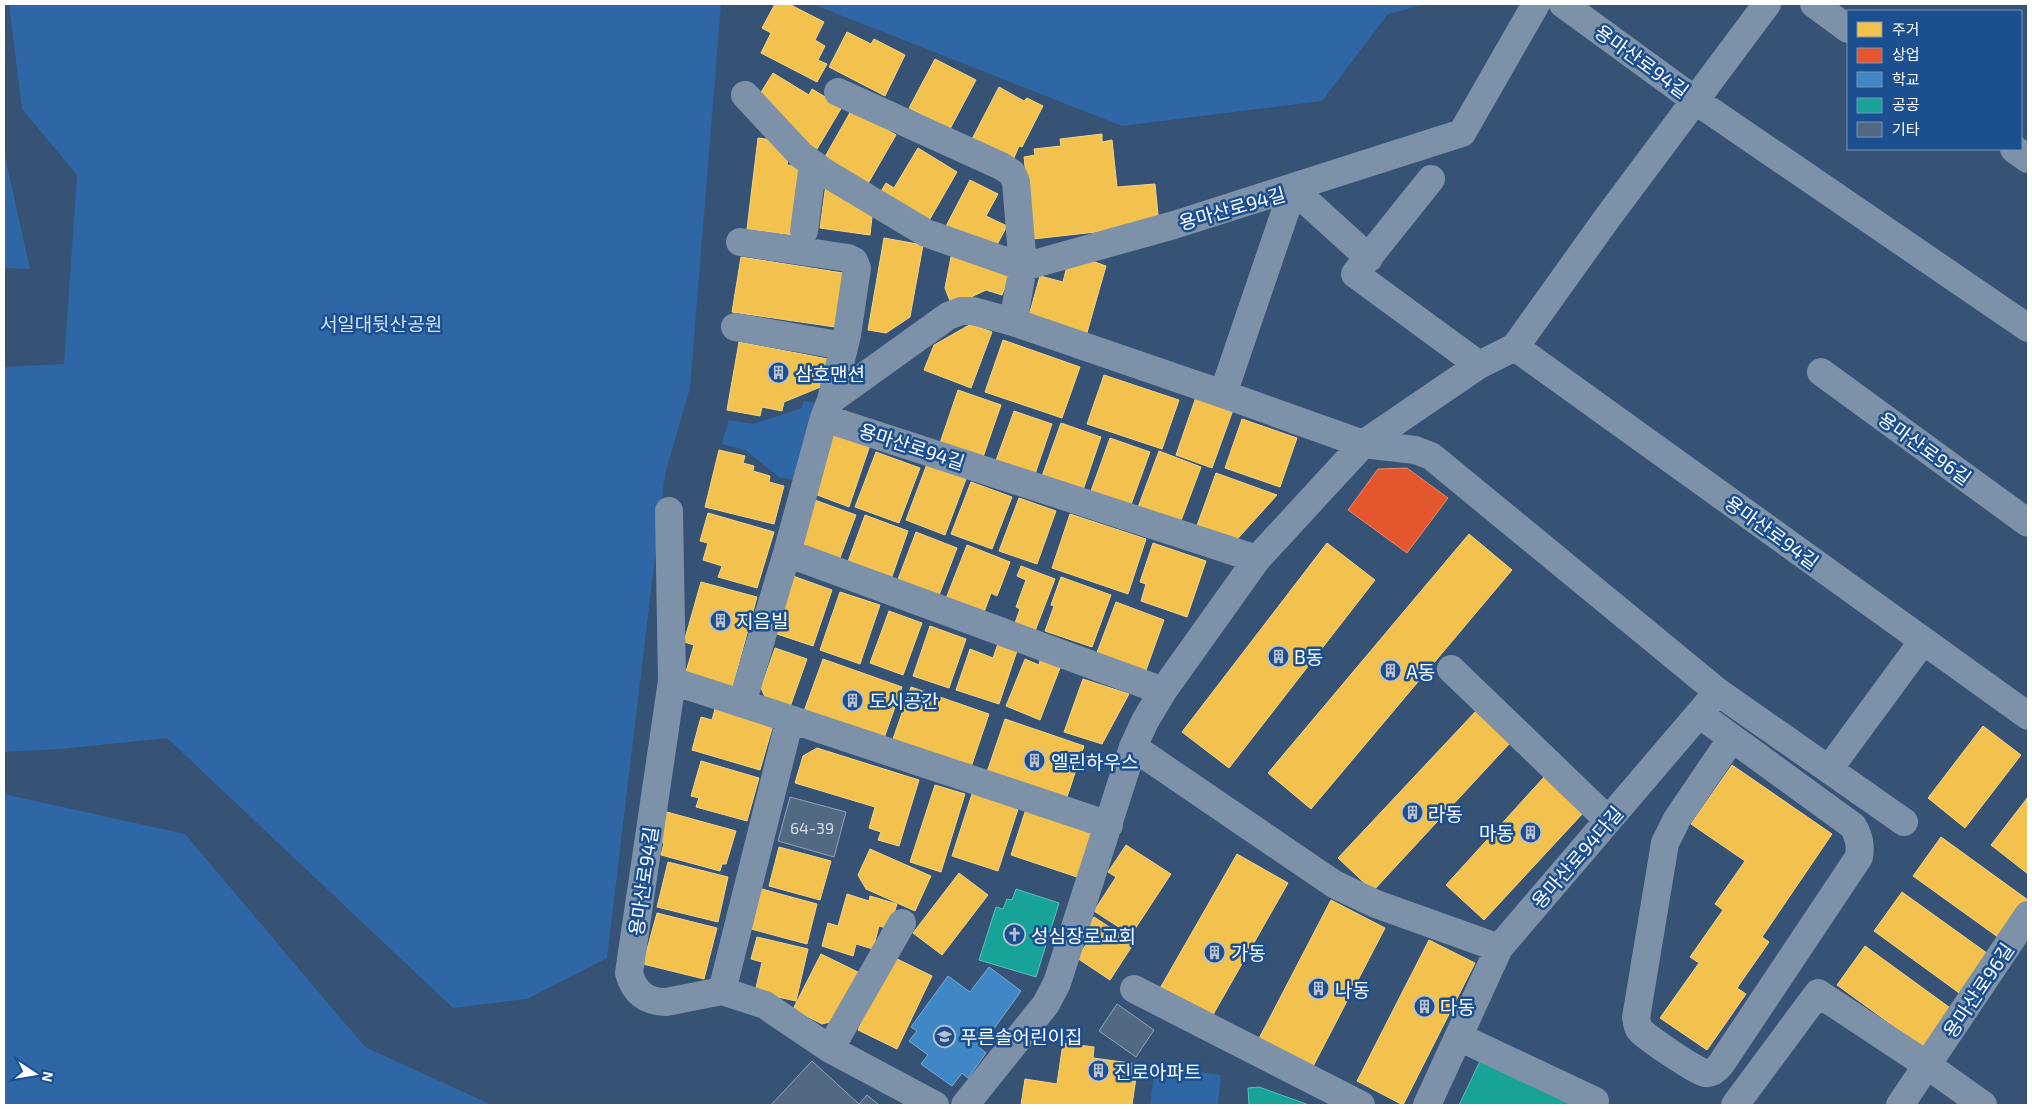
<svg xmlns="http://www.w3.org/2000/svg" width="2032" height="1109" viewBox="0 0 2032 1109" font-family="'Exo 2','Noto Sans KR',sans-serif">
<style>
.green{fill:#2f66a5}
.homes{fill:#f2c14e;stroke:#f6d483}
.shops{fill:#e4572e;stroke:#ec896d}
.schools{fill:#3f88c5;stroke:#79acd6}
.public{fill:#17a398;stroke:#5dbfb7}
.building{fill:#526984;stroke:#92a2b6}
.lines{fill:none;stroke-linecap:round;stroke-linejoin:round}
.minor{stroke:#7d92a8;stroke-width:28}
.labels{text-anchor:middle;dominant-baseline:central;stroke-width:5;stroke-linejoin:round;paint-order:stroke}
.number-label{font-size:16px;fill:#d4dae0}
.street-label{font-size:19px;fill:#fff;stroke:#1b4f8f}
.park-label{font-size:19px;fill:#cfe3fa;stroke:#1b4f8f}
.poi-label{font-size:19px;fill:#fff;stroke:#1b4f8f;text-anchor:start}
</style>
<rect width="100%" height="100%" fill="#365274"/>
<path class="green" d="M9,4H721L690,388L665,474L607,958L527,999L453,1008L167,738L61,749L4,752V367L64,364L77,175L22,109Z
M812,4H1426L1388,14L1322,101L1122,126Z
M4,152L30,269L4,268Z
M803,401L817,403L793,480L779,477L745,450L722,444L729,420L753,424L802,408Z
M4,794L185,834L365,1047L492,1105H4Z
M1155,1067L1221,1075L1218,1105H1150Z"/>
<path class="homes" d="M775,4H789L824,22L815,40L825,46L818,60L827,64L817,82L761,53L771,33L762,28Z
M847,32L871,44L874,39L905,55L885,96L829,67Z
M935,59L976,80L950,129L909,108Z
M773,73L809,95L812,89L842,107L817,149L792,134L760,94Z
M999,87L1024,101L1027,98L1043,106L1022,147L1019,146L1013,160L972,139Z
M852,109L896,135L866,187L822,162Z
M1102,134V142L1112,140L1117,187L1155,184L1159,225L1033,239L1024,157L1035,155L1034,149L1061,146L1060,139Z
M758,138L781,141L779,153L789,155L787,165L801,166L793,235L747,229Z
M918,148L957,172L927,224L878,196L886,183L894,188Z
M970,180L998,194L986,216L1007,226L992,254L944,230Z
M826,184L873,208L870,235L820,228Z
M884,238L923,245L910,317L886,333L868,330Z
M952,252L1011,272L1002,295L986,290L952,306L945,288Z
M741,257L843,273L835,327L732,312Z
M1092,261L1106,266L1086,336L1028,319L1040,276L1063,282L1067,266Z
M971,324L992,332L971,388L924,370L934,345Z
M1003,340L1080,367L1062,418L985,392Z
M739,342L828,359L823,386L784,402L782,411L762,407L760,416L727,410Z
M1104,375L1179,400L1162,449L1087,424Z
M958,390L1001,405L982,460L939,446Z
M1196,397L1233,410L1212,468L1176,455Z
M1014,411L1052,424L1033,480L994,466Z
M1242,419L1297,438L1280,487L1225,468Z
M1061,423L1101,437L1082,493L1041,479Z
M835,432L870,445L849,507L812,493Z
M1110,438L1150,452L1129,510L1091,491Z
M719,450L745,456L743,463L754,466L753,471L770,476L769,482L784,486L774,524L705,507Z
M1159,451L1201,467L1179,526L1137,510Z
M876,452L920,468L899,523L855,507Z
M927,464L966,479L945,535L906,520Z
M1216,473L1277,495L1232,545L1195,531Z
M971,482L1012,497L992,549L951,534Z
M1019,498L1056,511L1037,564L999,551Z
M812,499L856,515L838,563L795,547Z
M708,513L774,532L757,588L718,577L722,566L703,560L708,543L700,541Z
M1070,514L1146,539L1128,594L1052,568Z
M865,515L908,531L890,582L846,567Z
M916,532L957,548L936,603L895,587Z
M1469,534L1512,570L1311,809L1268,773Z
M1153,543L1206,561L1187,617L1141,601L1146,584L1140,582Z
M1327,543L1375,580L1229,768L1182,732Z
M967,545L1010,562L997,596L991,593L983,615L945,601Z
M1021,566L1055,579L1035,631L1015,623L1020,609L1016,607L1026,580L1017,576Z
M793,576L832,590L813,646L774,633Z
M1061,577L1111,595L1092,647L1045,631L1054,606L1051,605Z
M701,582L757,597L732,688L685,675L694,645L684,642Z
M840,592L880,605L860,664L820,650Z
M1116,602L1164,620L1145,673L1096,655Z
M889,611L922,623L903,675L870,663Z
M930,626L966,639L949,688L913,676Z
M999,641L1018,648L999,704L956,690L970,649L993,658Z
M775,648L807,659L790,707L766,699L761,688Z
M823,659L902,687L883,741L803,714Z
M1025,659L1039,665L1040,660L1060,668L1040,720L1006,706Z
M1083,679L1129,694L1102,744L1064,732Z
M911,687L989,714L971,767L893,739Z
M715,709L773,725L760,770L692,750L701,717L712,720Z
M1476,711L1510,743L1373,891L1338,858Z
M1005,719L1084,746L1067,797L986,775Z
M1983,726L2021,755L1965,828L1928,798Z
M817,748L919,780L899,846L878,840L881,832L869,828L875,807L795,783L803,756Z
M701,761L759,778L747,821L696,807L699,798L691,796Z
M1732,765L1832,834L1762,937L1769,942L1737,988L1746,994L1707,1050L1660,1018L1699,963L1690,957L1723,910L1715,904L1745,861L1691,824Z
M1545,776L1584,812L1484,920L1446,885Z
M935,785L965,794L941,872L910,862Z
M973,791L1019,806L998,871L952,856Z
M2028,797V874L1991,845Z
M1026,809L1092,831L1077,877L1011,855Z
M667,812L736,831L726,864H722L720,871L661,855L664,843L658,842Z
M1941,837L2028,900V903L2002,940L1913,876Z
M1126,845L1171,874L1131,935L1094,911L1116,877L1108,872Z
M779,847L831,861L820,900L769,886Z
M870,849L931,876L915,911L866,889L858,875Z
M1237,854L1288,883L1210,1020L1159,990Z
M668,862L728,877L718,922L657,907Z
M959,873L988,895L942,955L913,933Z
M762,889L817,904L807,944L751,929Z
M1902,892L1991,956L1962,995L1874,931Z
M847,894L869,901L870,896L897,904L889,929L879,926L873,949L856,944L853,956L822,946L828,923L838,926Z
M1331,900L1385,928L1307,1078L1253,1050Z
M657,913L717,928L704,979L643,964Z
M1094,917L1134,943L1110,980L1077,958L1091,937L1083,933Z
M757,937L808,949L796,1001L755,992L762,962L751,959Z
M1429,940L1475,963L1403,1105L1357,1081Z
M1865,946L1953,1010L1925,1049L1837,985Z
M821,954L862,974L838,1020L822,1024L793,1009Z
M893,957L932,976L897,1049L858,1030Z
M1063,1043L1094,1047L1093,1058L1138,1064L1132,1105H1021L1025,1079L1057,1084Z"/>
<path class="shops" d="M1407,468L1448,498L1407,553L1348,510L1378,469Z"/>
<path class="schools" d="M989,967L1021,991L980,1048L986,1053L968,1078L962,1073L952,1086L921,1064L928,1055L909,1041L917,1031L911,1027L948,976L970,992Z"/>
<path class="public" d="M1016,889L1059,903L1036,977L979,960L996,907L1003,909L1007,899L1012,900Z
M1480,1061L1577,1105H1459Z
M1259,1087L1309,1105H1249L1248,1088Z"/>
<path class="building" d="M790,797L846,812L834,857L778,841Z
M1117,1004L1154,1030L1136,1057L1099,1031Z
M812,1061L859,1104L867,1095L879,1105H771Z"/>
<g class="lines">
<path class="minor" d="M1563,4L1696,101L2028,328
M1814,4L1848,29
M838,92L1001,166L1012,173L1016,182L1023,267L1013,322
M745,95L801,155L824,172L926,233L1023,267L1174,225L1462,133L1536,4
M2014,149L2028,159
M1431,179L1355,274L1479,365
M1293,189L1369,258
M804,231L813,164
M740,242L848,258L854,261L857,268L847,335L831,400
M735,327L844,346
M1515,347L2028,716
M1821,372L2028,523
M1223,394L1293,189
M824,418L1257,559
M669,511L672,681L629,973C634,992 646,1002 666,1002L722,991L765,1005L830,1049L935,1105
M787,553L1163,691
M1451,669L1608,820
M672,681L790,719
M742,703L787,553L824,418L831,400L948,316L961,311H973L1013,322L1223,394L1363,444L1415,450L1431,456L1718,692L1904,822
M1699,714L1853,826C1859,837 1861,845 1859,857L1721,1064C1717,1069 1712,1074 1705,1073C1697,1072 1644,1036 1639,1029C1637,1026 1637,1021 1636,1018L1665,843L1677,819L1732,738
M1133,747L1334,884L1376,904L1499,948
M1829,769L1923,641
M1134,989L1361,1105
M722,991L790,719L1109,825
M1459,1037L1595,1101L1593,1105
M830,1049L902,923
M965,1105L1046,1004L1057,983L1133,747L1145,721L1163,691L1257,559L1363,444L1479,365L1515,347L1608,217L1767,4
M1427,1105L1499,948L1710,701
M1735,1105L1818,993L1927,1065L1983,1105
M1900,1105L2028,915"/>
</g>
<defs>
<symbol id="building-ring" viewBox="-11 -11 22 22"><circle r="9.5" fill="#1b4f8f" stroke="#b9c2ce" stroke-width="1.5"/><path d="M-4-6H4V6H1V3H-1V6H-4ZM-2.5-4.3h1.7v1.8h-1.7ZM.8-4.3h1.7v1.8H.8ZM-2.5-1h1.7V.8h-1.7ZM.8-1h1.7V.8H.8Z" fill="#b9c2ce"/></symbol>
<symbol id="church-ring" viewBox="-11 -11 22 22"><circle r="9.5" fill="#1b4f8f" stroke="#b9c2ce" stroke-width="1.5"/><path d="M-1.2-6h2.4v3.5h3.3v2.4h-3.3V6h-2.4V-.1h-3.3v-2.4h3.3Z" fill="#b9c2ce"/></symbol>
<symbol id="school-ring" viewBox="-11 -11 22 22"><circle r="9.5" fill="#1b4f8f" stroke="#b9c2ce" stroke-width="1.5"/><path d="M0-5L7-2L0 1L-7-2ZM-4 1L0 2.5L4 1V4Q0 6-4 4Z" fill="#b9c2ce"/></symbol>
</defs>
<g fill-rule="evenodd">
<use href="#building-ring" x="766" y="360" width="25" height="25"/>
<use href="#building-ring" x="708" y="608" width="25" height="25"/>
<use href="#building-ring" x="1266" y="644" width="25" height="25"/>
<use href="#building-ring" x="1378" y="658" width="25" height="25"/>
<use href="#building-ring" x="840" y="688" width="25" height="25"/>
<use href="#building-ring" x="1022" y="748" width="25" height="25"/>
<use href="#building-ring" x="1400" y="800" width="25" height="25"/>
<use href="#building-ring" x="1518" y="820" width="25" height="25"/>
<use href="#church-ring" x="1002" y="922" width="25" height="25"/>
<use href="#building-ring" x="1202" y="940" width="25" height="25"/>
<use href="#building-ring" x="1306" y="976" width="25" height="25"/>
<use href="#building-ring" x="1412" y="994" width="25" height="25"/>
<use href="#school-ring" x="932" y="1024" width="25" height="25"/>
<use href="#building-ring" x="1086" y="1058" width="25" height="25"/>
</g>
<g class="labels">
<g class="number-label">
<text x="812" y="827">64-39</text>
</g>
<g class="street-label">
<text transform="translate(1642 61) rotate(36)">용마산로94길</text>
<text transform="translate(1232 208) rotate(-16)">용마산로94길</text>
<text transform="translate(912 446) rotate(18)">용마산로94길</text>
<text transform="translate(1925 448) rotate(36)">용마산로96길</text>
<text transform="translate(1772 532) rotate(36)">용마산로94길</text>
<text transform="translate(1577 857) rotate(-49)">용마산로94다길</text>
<text transform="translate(643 881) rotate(-82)">용마산로94길</text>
<text transform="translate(1978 990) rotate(-56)">용마산로96길</text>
</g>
<g class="park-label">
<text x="381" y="323">서일대뒷산공원</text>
</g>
<g class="poi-label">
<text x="795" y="373">삼호맨션</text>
<text x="736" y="620">지음빌</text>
<text x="1294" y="656">B동</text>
<text x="1406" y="671">A동</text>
<text x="869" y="700">도시공간</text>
<text x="1051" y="761">엘린하우스</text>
<text x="1428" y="813">라동</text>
<text x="1514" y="832" text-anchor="end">마동</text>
<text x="1031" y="935">성심장로교회</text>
<text x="1231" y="952">가동</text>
<text x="1335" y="989">나동</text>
<text x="1440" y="1006">다동</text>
<text x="960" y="1036">푸른솔어린이집</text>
<text x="1114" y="1071">진로아파트</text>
</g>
</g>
<rect width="2032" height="1109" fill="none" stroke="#ffffff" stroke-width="10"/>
<rect x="1847" y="10" width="175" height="140" fill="#1b4f8f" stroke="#7695bc"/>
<rect x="1857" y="22" width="25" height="15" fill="#f2c14e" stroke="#7695bc"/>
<text x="1892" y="35" font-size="15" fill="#ffffff">주거</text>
<rect x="1857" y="48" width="25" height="15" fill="#e4572e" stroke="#7695bc"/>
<text x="1892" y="60" font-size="15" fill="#ffffff">상업</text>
<rect x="1857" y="72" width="25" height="15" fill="#3f88c5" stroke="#7695bc"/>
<text x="1892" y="85" font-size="15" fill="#ffffff">학교</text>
<rect x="1857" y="98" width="25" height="15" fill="#17a398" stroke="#7695bc"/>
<text x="1892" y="110" font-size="15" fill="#ffffff">공공</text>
<rect x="1857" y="122" width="25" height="15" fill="#526984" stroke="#7695bc"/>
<text x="1892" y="135" font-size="15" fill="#ffffff">기타</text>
<g transform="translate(35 1074) rotate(102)" stroke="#1b4f8f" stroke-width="4" paint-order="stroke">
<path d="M0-4L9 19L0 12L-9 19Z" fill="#ffffff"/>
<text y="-8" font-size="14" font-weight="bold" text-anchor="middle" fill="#ffffff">N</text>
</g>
</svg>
